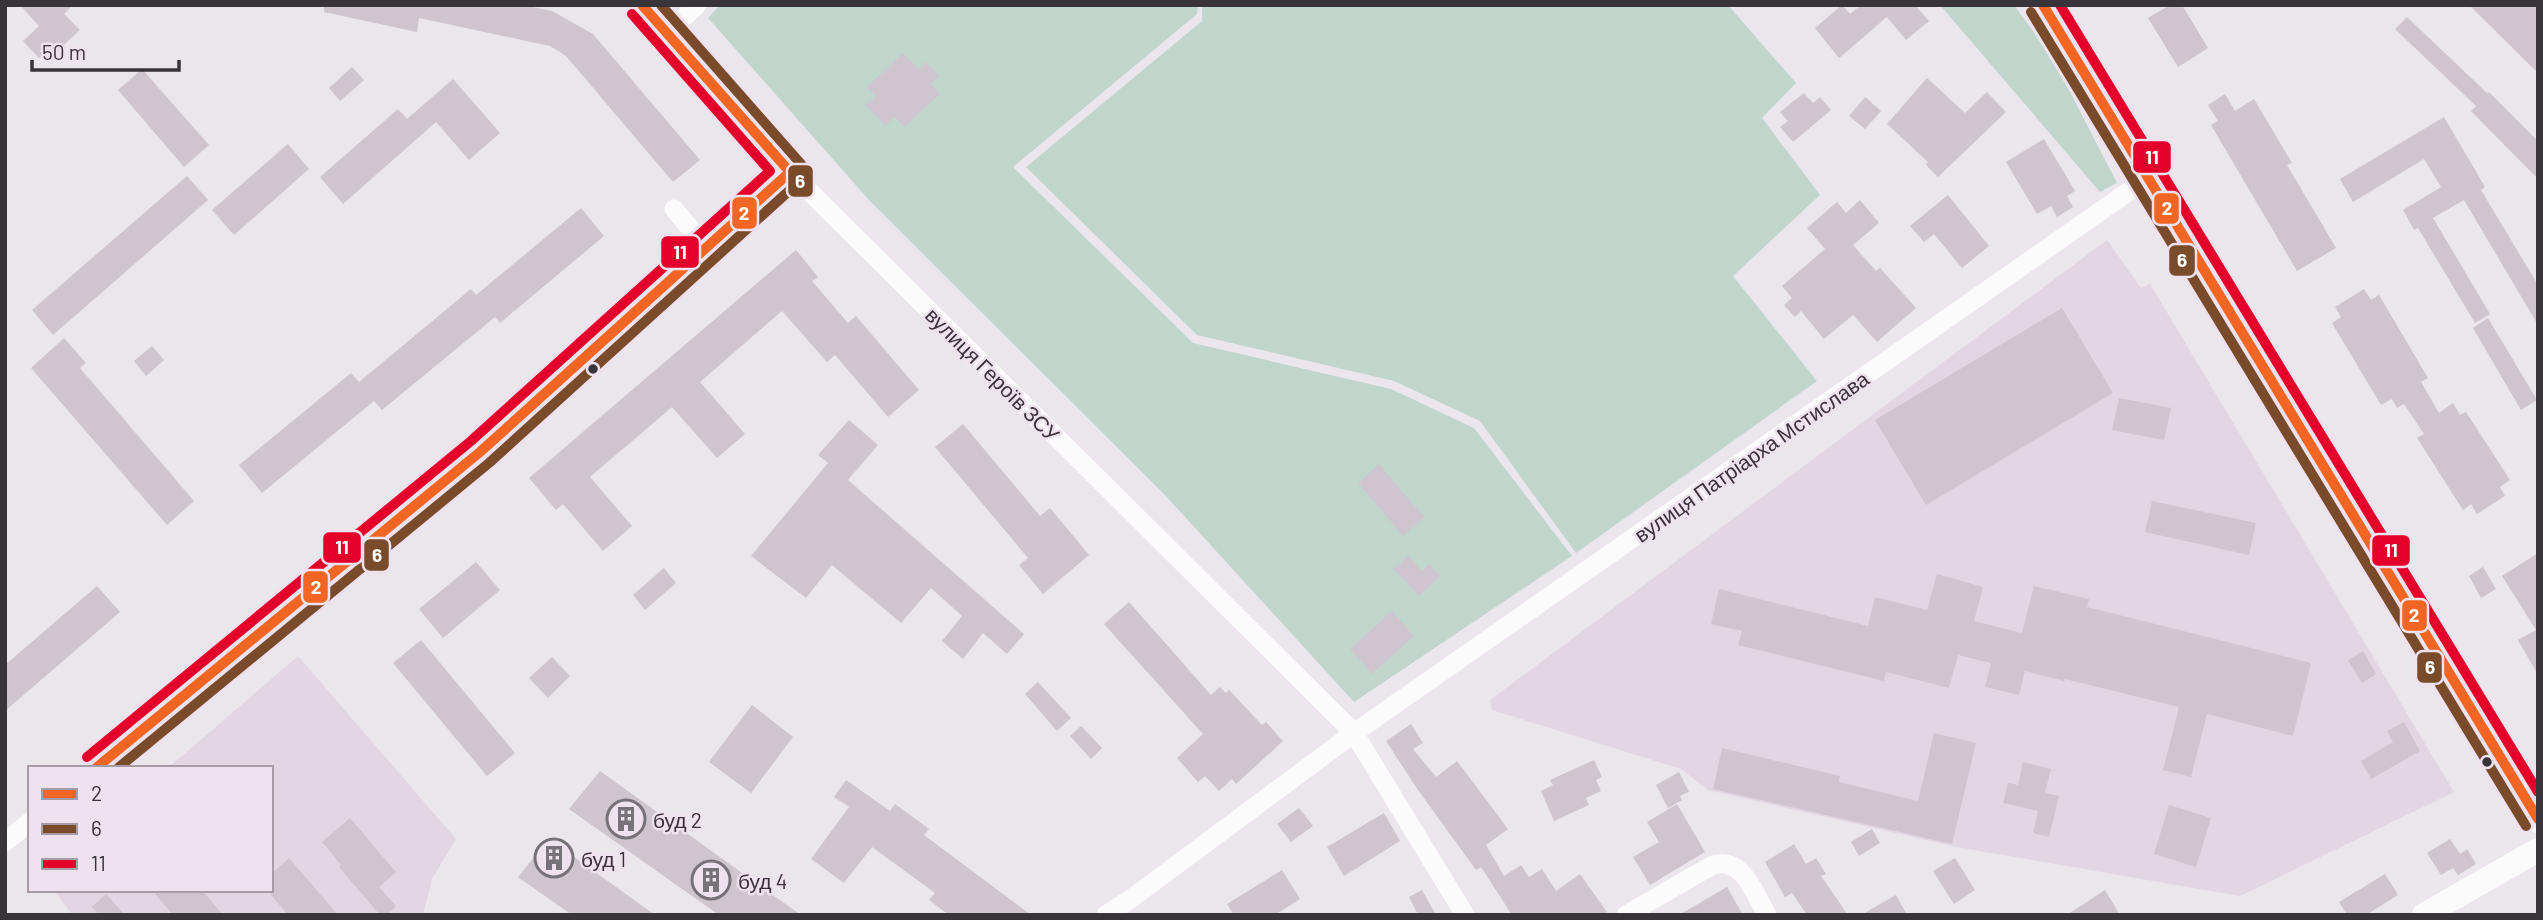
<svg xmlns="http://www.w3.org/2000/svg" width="2543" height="920" viewBox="0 0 2543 920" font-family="Barlow,sans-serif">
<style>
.built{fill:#e2d6e3}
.green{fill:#c0d6cd}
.building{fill:#cec5cf}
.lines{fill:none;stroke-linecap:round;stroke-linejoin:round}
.minor{stroke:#fcfbfc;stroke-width:19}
.tertiary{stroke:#fcfbfc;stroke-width:24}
.secondary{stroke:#fcfbfc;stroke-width:28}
.bus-1-casing{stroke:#eee2ef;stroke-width:16}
.bus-2-casing{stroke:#eee2ef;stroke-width:16}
.bus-3-casing{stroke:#eee2ef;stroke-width:16}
.bus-1{stroke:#f26522;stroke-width:10}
.bus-2{stroke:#7a4b2a;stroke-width:10}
.bus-3{stroke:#e4002b;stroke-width:10}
.bus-dot{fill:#393439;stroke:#eee2ef;stroke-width:2.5}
.labels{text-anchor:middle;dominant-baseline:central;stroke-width:5;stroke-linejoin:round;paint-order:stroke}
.street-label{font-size:21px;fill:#393439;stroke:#eee2ef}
.poi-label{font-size:21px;fill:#393439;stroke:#eee2ef;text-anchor:start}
.line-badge{stroke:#eee2ef;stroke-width:2.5}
.badge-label{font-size:19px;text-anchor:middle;font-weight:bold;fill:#fff}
</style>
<rect width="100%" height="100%" fill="#ebe5ec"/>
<path class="built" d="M2107,240L2141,288L2150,284L2454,792L2240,896L1957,847L1708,790L1681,769L1492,710L1490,700Z
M298,656L456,839L432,879L423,915H73L53,890H271V768H168Z"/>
<path class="green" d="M720,5H1198L1197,14L1013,167L1193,343L1391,389L1474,428L1572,556L1354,702L1165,495L869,200L708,18Z
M1202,5H1728L1796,83L1762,118L1820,195L1733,276L1817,381L1576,553L1480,421L1394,381L1197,335L1026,167L1202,21Z
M1940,5H2014L2052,57L2117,183L2100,192Z"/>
<path class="building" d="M20,5H73L64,14L80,30L52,56L47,51L39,58L23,41L39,26Z
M324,5H524L552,11L593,34L700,160L673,182L566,56L550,46L419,18L417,32L324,12Z
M1842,5L1850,14L1861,5H1915L1929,21L1906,40L1887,17L1839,58L1815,28Z
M2170,5H2182L2208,48L2178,67L2148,18Z
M2469,5H2538V73Z
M2407,17L2488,94L2489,92L2538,141V179L2471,111L2476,106L2395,29Z
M903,53L918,69L926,62L939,76L931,84L940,94L904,127L895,117L885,126L866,105L876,96L867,87Z
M352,67L364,80L340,101L329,88Z
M142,69L209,145L184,167L118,90Z
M1927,78L1965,113L1987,92L2006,112L1938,177L1926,165L1928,162L1887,124Z
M453,79L500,133L469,160L436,122L343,204L320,177L398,109L407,119Z
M1804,93L1813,103L1820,97L1831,110L1793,142L1780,127L1788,121L1780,112Z
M2225,94L2235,111L2254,99L2292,163L2287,165L2336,248L2297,271L2211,125L2218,121L2208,105Z
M1865,97L1881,111L1865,129L1849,116Z
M2444,117L2485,187L2481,190L2538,285V325L2464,200L2433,218L2490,314L2475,323L2418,228L2414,230L2403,210L2441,187L2424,159L2353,202L2340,179Z
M2044,139L2075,191L2067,196L2073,207L2057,217L2051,206L2037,214L2006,162Z
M288,144L309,169L234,235L212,210Z
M187,176L208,200L53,335L32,310Z
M1948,195L1989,246L1962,268L1934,234L1924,242L1910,226Z
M1860,200L1879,223L1853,245L1876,271L1880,268L1916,308L1877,342L1853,315L1824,339L1801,311L1795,317L1784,305L1792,298L1782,286L1825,249L1807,228L1837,202L1846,213Z
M581,208L604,236L500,323L495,317L382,410L374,401L262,493L239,465L351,373L359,382L471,289L476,295Z
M796,250L818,277L812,281L848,323L856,316L919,390L888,417L835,355L827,362L782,311L700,382L745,434L717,458L672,407L590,477L632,526L603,551L563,504L556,510L529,478Z
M2364,289L2371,300L2379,295L2428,378L2421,382L2439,413L2453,403L2460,415L2466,412L2510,480L2500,487L2505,496L2477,514L2471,504L2463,510L2417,438L2424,434L2404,404L2397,408L2392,399L2381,405L2332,323L2341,317L2335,307Z
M2062,308L2113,393L1926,505L1875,420Z
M2488,318L2537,400L2521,410L2473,328Z
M64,338L86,363L80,368L194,501L167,525L31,368Z
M152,346L164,360L146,376L134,361Z
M2119,398L2171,408L2164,440L2112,430Z
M849,420L878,445L848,480L1024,634L1007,654L983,633L963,659L942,641L962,616L931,588L901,623L832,565L806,598L751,556L828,463L818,455Z
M963,424L1040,516L1050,508L1089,555L1043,594L1019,565L1028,558L935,447Z
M1379,464L1424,517L1403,536L1358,483Z
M2152,501L2256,523L2249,555L2145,532Z
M2538,553V675L2518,640L2536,630L2502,576Z
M1408,556L1422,571L1429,564L1440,576L1419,596L1394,569Z
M476,562L500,590L443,638L419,609Z
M2483,567L2496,589L2481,598L2469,576Z
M664,568L676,583L645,610L633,595Z
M1937,574L1983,587L1974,621L2022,633L2034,586L2089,599L2087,607L2311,663L2293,736L2207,714L2191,777L2163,770L2179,707L2065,679L2064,681L2025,671L2019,695L1985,687L1991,663L1958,655L1949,688L1886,672L1884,681L1738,645L1742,631L1711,624L1719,589L1868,626L1875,597L1927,610Z
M97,586L120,612L5,711V665Z
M1129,602L1211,695L1220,687L1226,693L1229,690L1262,725L1266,722L1283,741L1236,784L1232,779L1219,791L1205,776L1198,782L1177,758L1203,734L1104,624Z
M1392,611L1414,636L1372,674L1350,649Z
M421,640L515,753L487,776L393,663Z
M2363,651L2376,674L2362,683L2348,660Z
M552,657L570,676L548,698L529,678Z
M1038,682L1071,718L1057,731L1025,694Z
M752,705L793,737L751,793L709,762Z
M2404,722L2420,751L2371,779L2361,761L2393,742L2387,731Z
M1411,724L1423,743L1413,749L1436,777L1457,761L1508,829L1486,845L1504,876L1521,865L1529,877L1542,869L1556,891L1580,874L1609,915H1512L1481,867L1476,870L1418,790L1386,741Z
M1081,726L1102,748L1091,759L1070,736Z
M1934,733L1976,743L1952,844L1713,789L1722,748L1840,776L1839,782L1918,801Z
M1594,760L1602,777L1596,780L1601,791L1586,798L1589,805L1554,821L1541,791L1553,785L1550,780Z
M2023,762L2051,769L2045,793L2059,796L2049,837L2033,833L2038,811L2003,803L2008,783L2018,785Z
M600,771L767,891L801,915H719L569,809Z
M1679,772L1689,792L1680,796L1682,800L1668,808L1656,785Z
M846,780L890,811L895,804L929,829L924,835L1031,915H949L929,900L935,893L872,847L844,883L811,859L849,807L834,797Z
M1677,804L1705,852L1650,885L1633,857L1659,842L1647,822Z
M2169,805L2211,818L2196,867L2154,854Z
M1299,808L1313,826L1291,842L1277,824Z
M1384,813L1400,841L1344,876L1327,847Z
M350,818L396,872L379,887L396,906L387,915H380L339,867L341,865L322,842Z
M1872,829L1880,843L1859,856L1851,842Z
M549,839L630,897L655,915H572L518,877Z
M2450,839L2460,854L2467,849L2476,864L2458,875L2453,868L2441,875L2427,853Z
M1794,844L1806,864L1816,858L1826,874L1821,876L1848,915H1807L1792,893L1785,897L1765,862Z
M289,858L338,915H288L271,895V874Z
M1955,858L1975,890L1954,904L1933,871Z
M1282,870L1300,899L1275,915H1234L1227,904Z
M2385,874L2398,895L2366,915H2347L2339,902Z
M1727,887L1743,915H1679Z
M152,890H202L223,915H173Z
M1422,890L1436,915H1418L1409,897Z
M2105,890L2120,915H2067Z
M106,894L125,915H99L92,907Z
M1896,895L1907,915H1861Z"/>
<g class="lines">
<path class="minor" d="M642,5L790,172L1354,733L1465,915
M666,33L697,5
M674,209L706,247
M96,768L480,452L790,172
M5,842L30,822
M1106,915L1132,898L1354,733L2148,178
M1626,915L1711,866C1741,853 1755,894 1767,915"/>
<path class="tertiary" d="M2424,915L2538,850"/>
<path class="secondary" d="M2043,5L2538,819"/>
<defs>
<path id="bus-1" d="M2043,5L2538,819
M96,768L480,452L790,172L642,5"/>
<path id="bus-2" d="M2031,12L2526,826
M118,768L489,463L801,180L804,173L801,164L661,5"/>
<path id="bus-3" d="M2060,5L2538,792
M87,757L471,441L770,171L632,14"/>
</defs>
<use href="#bus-1" class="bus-1-casing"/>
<use href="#bus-2" class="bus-2-casing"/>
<use href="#bus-3" class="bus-3-casing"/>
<use href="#bus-1" class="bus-1"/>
<use href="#bus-2" class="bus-2"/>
<use href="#bus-3" class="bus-3"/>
</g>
<defs>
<symbol id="building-ring" viewBox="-11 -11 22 22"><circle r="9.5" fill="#eee2ef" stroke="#777278" stroke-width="1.5"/><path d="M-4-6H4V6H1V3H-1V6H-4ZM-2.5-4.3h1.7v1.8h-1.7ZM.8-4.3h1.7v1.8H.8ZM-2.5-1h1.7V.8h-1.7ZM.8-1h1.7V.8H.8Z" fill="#777278"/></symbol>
</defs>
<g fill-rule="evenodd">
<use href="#building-ring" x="604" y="797" width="44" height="44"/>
<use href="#building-ring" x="532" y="836" width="44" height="44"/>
<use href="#building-ring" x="689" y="858" width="44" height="44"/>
</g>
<g class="bus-dot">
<circle cx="593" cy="369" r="6"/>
<circle cx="2487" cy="762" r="6"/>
</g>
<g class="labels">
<g class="street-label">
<text transform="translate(993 374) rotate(45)">вулиця Героїв ЗСУ</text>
<text transform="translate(1751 456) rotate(-35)">вулиця Патріарха Мстислава</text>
</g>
<g class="poi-label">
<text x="653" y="819">буд 2</text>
<text x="581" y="858">буд 1</text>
<text x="738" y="880">буд 4</text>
</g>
</g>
<g class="line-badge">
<rect x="2132" y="140" width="40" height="34" rx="7" fill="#e4002b"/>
<rect x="787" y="164" width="27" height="34" rx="7" fill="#7a4b2a"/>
<rect x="2153" y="192" width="27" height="33" rx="7" fill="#f26522"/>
<rect x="731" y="196" width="27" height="34" rx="7" fill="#f26522"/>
<rect x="660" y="235" width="40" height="34" rx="7" fill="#e4002b"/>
<rect x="2168" y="244" width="28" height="33" rx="7" fill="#7a4b2a"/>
<rect x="322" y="531" width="40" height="33" rx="7" fill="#e4002b"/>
<rect x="2371" y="534" width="40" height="33" rx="7" fill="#e4002b"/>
<rect x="363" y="538" width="27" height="34" rx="7" fill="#7a4b2a"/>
<rect x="302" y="570" width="27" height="34" rx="7" fill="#f26522"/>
<rect x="2401" y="599" width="27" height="33" rx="7" fill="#f26522"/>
<rect x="2416" y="651" width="27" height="33" rx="7" fill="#7a4b2a"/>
</g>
<g class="badge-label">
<text x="2152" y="164">11</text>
<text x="800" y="188">6</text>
<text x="2167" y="215">2</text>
<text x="744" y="220">2</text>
<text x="680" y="259">11</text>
<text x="2182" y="267">6</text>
<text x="342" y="554">11</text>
<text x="2391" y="557">11</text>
<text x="377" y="562">6</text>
<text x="316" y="594">2</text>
<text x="2414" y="622">2</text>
<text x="2430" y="674">6</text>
</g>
<rect width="2543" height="920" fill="none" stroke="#393439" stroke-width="14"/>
<rect x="28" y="766" width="245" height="126" fill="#eee2ef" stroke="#a69ca6" stroke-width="2"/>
<rect x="42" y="789" width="35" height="10" fill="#f26522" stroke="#a69ca6" stroke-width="2"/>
<text x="91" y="801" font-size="21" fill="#393439">2</text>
<rect x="42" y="824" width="35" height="10" fill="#7a4b2a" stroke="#a69ca6" stroke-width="2"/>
<text x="91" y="836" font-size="21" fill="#393439">6</text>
<rect x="42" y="859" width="35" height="10" fill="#e4002b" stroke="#a69ca6" stroke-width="2"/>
<text x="91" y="871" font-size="21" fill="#393439">11</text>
<path d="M32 60v10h147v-10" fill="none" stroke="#393439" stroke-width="3.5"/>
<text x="42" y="60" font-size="21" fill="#393439" stroke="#eee2ef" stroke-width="5" paint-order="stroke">50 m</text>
</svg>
